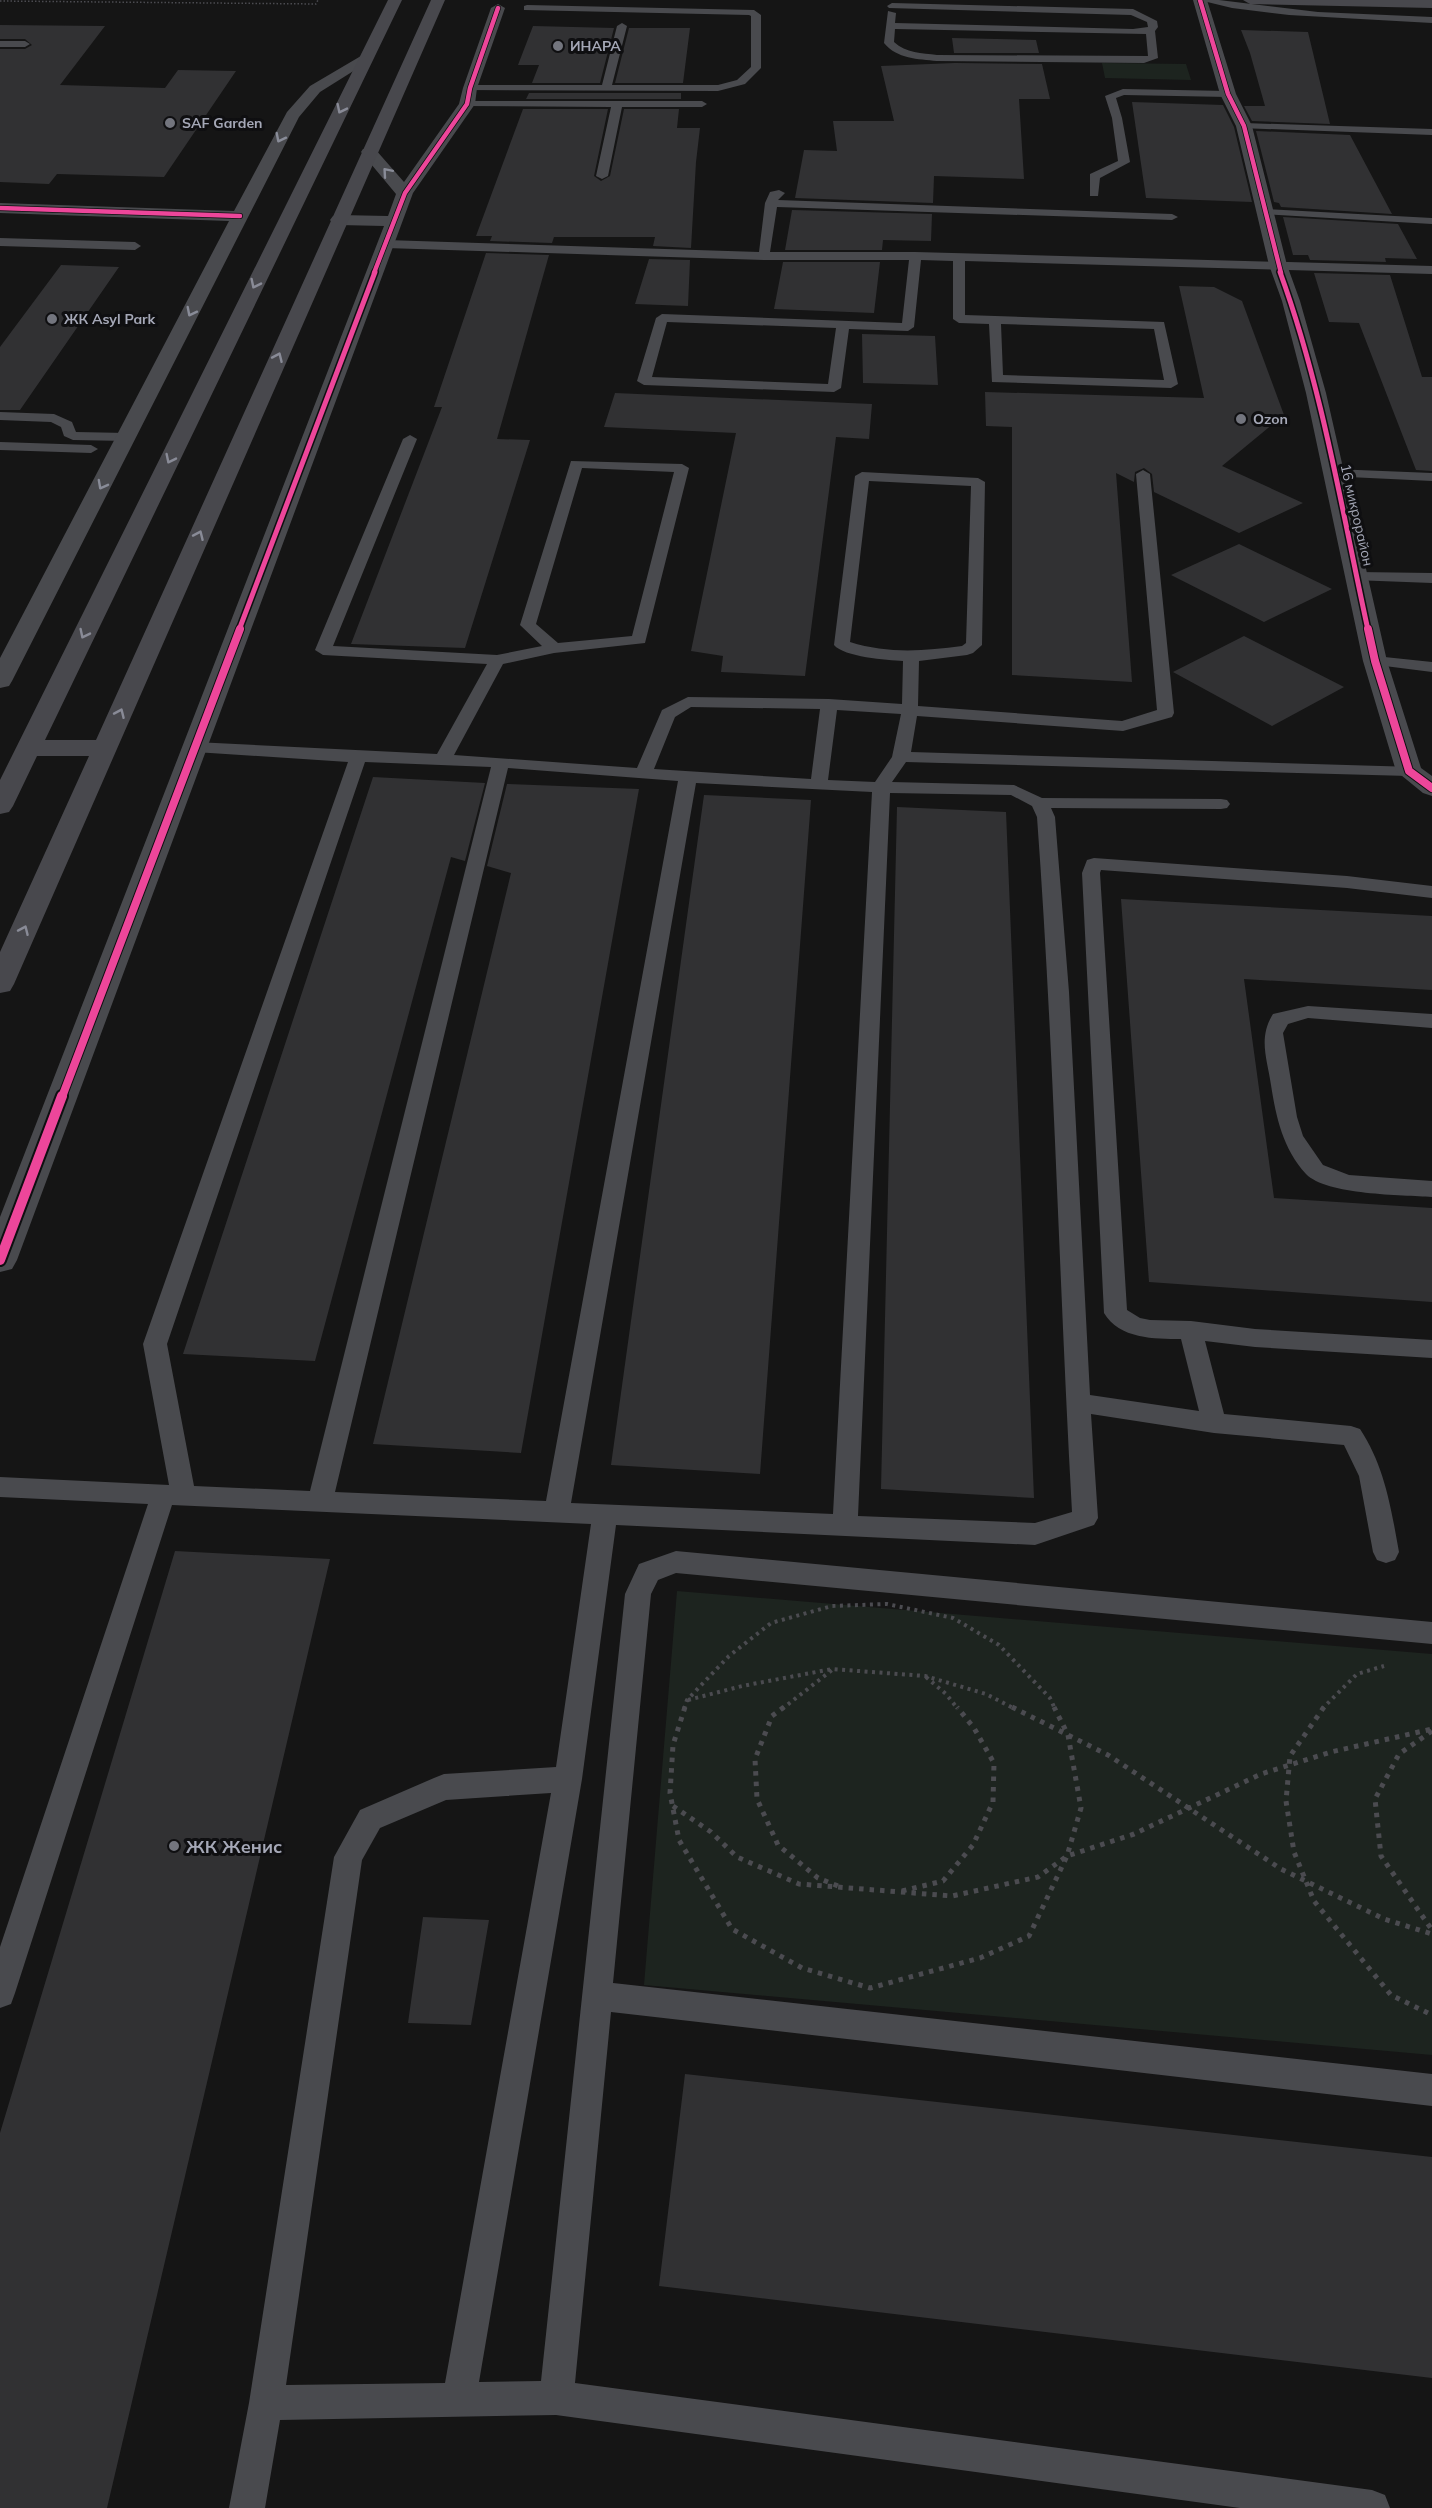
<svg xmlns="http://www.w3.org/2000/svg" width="1432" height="2508" viewBox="0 0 1432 2508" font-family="Mulish,sans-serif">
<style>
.green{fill:#1d241f}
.building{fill:#313133}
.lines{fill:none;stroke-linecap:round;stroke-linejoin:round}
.path-far2{stroke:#4b4b50;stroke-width:1.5;stroke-dasharray:1.5 2;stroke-linecap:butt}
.path-far1{stroke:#4b4b50;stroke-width:4;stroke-dasharray:3 4.5;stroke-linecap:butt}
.path{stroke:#4b4b50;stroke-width:5;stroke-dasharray:4.5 6;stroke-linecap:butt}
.service{fill:#494a4e;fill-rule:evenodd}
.minor{fill:#494a4e;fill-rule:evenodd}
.secondary{fill:#48484d;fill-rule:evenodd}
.cycleway-far3-casing{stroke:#0f0f11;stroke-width:6}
.cycleway-far2-casing{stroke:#0f0f11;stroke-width:8}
.cycleway-far1-casing{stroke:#0f0f11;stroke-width:10}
.cycleway-casing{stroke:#0f0f11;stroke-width:14}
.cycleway-far3{stroke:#ed469a;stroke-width:4.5}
.cycleway-far2{stroke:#ed469a;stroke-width:5}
.cycleway-far1{stroke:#ed469a;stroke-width:8}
.cycleway{stroke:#ed469a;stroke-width:10}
.oneway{stroke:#898b97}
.oneway2{stroke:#898c98}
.poi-dot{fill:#73757e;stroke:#0f0f11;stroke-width:2}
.labels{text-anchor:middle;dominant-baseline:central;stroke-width:6;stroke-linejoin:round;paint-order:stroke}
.far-poi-label{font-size:14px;font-weight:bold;fill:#a5a8b7;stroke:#0f0f11;text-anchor:start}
.far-street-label{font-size:14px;fill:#a5a8b7;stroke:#0f0f11}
.near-poi-label{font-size:18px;font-weight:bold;fill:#a5a8b7;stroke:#0f0f11;text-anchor:start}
</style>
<rect width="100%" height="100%" fill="#151515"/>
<path class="green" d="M1102,63L1186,64L1191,80L1105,78Z
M677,1591L1432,1654V2055L644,1985Z"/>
<path class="building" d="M0,25L105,26L60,85L165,88L178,70L236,71L164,177L57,174L49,184L0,182V49H25L32,45L25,39H0Z
M533,26L614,28L600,83H532L539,65H518Z
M629,28H690L683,83H615Z
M1241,30L1308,32L1330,124L1252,121L1244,106H1265L1250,53Z
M952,38L1036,40L1039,53H954Z
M955,63L1042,64L1050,99H1019L1024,179L934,176L933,203L795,198L804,150L837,151L833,121H894L881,66Z
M529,93H681V99H526Z
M1132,102L1223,105L1234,127L1252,202L1146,198Z
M523,109H608L594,176L601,181L610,176L624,109H679L677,128H700L696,162L691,248L653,246L655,237H554L552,243L490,241L492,236H476Z
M1256,131L1350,135L1392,214L1281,207L1279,203L1274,202Z
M792,210L932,214L931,241L883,240L882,250H785Z
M1283,217L1398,224L1417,259L1385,258L1386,262L1310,260L1308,255H1293Z
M486,253L549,255L497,439L530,440L465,648L351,644L442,407H434Z
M649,259L690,260L688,306L635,304Z
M783,262H880L874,313L774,309Z
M61,265L119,267L20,410H0V347Z
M1314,273L1390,275L1422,377H1432V471L1416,470L1359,323L1329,322Z
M1179,286L1214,287L1242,301L1284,415L1222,466L1303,503L1239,533L1154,492L1152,474L1144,468L1135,472L1134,482L1116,473L1132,682L1012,675V427L986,426L985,392L1204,398Z
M862,334L935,336L938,385L863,383Z
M615,393L872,404L869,439L836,437L805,676L721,672L723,656L691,651L736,433L604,427Z
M1239,544L1332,589L1264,622L1171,575Z
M1244,636L1344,687L1272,726L1173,672Z
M373,777L485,783L465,861L451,857L315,1361L183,1354Z
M507,784L639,789L521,1453L373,1444L511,873L487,866Z
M704,795L811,800L760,1474L611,1465Z
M897,807L1006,812L1034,1498L881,1489Z
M1121,899L1432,916V990L1244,979L1274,1198L1432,1208V1302L1149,1282Z
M175,1551L330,1559L107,2508H0V2133Z
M423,1917L489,1920L471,2025L408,2023Z
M685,2074L1432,2157V2378L659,2286Z"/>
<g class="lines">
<path class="path-far2" d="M0,1L316,4L318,0"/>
<path class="path-far1" d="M926,1677L946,1694L958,1709
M688,1700L742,1686L832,1669L925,1676L986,1694L1015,1709
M684,1709L687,1700L729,1656L771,1623L832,1606L887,1604L953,1618L999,1645L1050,1698L1055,1709
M782,1709L832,1670
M1322,1709L1357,1674L1384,1666"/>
<path class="path" d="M685,1707L673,1745L670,1793L679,1840L732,1929L802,1968L870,1988L980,1958L1029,1936L1067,1856L1081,1808L1068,1735L1054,1707
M784,1707L772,1716L755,1759L757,1799L778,1845L818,1878L838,1886
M1012,1707L1108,1755L1281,1869L1384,1919L1432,1934
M1324,1707L1290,1756L1286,1801L1294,1852L1314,1901L1391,1995L1432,2015
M1432,1731L1399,1754L1375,1799L1381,1856L1432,1930
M673,1806L711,1832L737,1857L799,1884L952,1896L1038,1877L1067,1856L1134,1834L1261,1774L1331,1752L1432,1729
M902,1891L943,1881L973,1845L993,1802L994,1763L974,1728L957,1707"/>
<path class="service" d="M1199,0H1219L1318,12L1432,17V23L1289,15L1232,8Z
M892,3L1133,9L1157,21L1158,27L1155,31L1158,58L1144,63L937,61C918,59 897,59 884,43L888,11L896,13L895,23L1133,29L1148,27L1147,22L1131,15L889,8L887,6ZM895,29L1146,34L1148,56L937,55C922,53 906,53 894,42Z
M527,5L754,10L761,15V68L745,84L718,91L466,90L465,88L470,85H602L617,26L622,23L627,26L612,85H718L737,80L751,67V16L749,15L524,10V6Z
M0,41H25L30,44L25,47H0Z
M1123,89L1228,91L1233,94L1228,97L1124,95L1116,98L1122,118L1130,162L1100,178L1098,196H1090V174L1118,161L1112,118L1105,96Z
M467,101H702L707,104L702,107H622L608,176L602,179L596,176L611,107L463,106V102Z
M1244,123L1432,129V135L1240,128L1239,126Z
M779,190L785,193L778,200L1172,214L1178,217L1172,220L777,207L770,252H915L1432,266V274L965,261V315L1164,322L1178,384L1171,388L992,382L989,324L959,323L953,319V261L921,260L914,327L908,331L849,329L841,388L834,392L644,385L637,381L656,318L662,314L902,323L909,260H764L386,248L380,244L386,240L759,252L765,203L770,192ZM667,322L836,328L828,384L652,377ZM1001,324L1154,329L1164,380L1003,375Z
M1267,209L1432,218V224L1263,214V210Z
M0,238L135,242L141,246L135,250L0,246Z
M0,412L54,414L72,422L76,432L127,433L134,437L127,441L73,440L64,436L61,427L51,422L0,420Z
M410,435L417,439L333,646L497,655L542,646L520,625L571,461L682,464L689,468L645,643L554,653L503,664L454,755L637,768L662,710L688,697L829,699L902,704L903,661C887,660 844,657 834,645L855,476L862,472L978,478L985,482L982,645L973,653L967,655L919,661L918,706L1122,721L1157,710L1136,474L1143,470L1150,474L1174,713L1172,717L1123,731L917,716L911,752L1415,767L1418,771L1415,775L1409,776L906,762L892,782L1014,785L1042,798L1221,799L1227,800L1230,804L1227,808L1221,809L1051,808L1055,817L1069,992L1090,1395L1199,1411L1181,1339C1155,1339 1119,1339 1104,1313L1082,873L1087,860L1094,858L1347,876L1432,886V898L1347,888L1101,870L1100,873L1127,1310L1140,1318L1150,1320L1191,1321L1255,1329L1432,1340V1358L1255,1347L1205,1341L1224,1414L1351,1426L1360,1429C1385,1467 1391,1508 1399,1552L1395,1560L1386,1563L1377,1560L1373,1552L1359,1476L1344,1445L1214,1433L1091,1414L1098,1518L1094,1525L1035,1545L616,1525L582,1779L479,2382L541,2381L625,1594L639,1564L676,1551L1432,1622V1644L676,1573L658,1580L651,1594L613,1983L1432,2074V2106L611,2012L575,2383L1372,2490L1385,2495L1390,2508H1240L556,2415L280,2420L265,2508H229L249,2403L334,1857L360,1810L434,1778L444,1774L556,1767L591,1524L172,1505L15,1993L11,2004L0,2008V1947L148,1504L0,1497V1477L169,1485L143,1344L348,762L195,752L189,751L186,747L189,743L195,742L437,754L487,664L323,655L315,650L403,439ZM582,468L674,472L632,636L558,643L536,624ZM869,481L971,486L966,643L962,646C924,651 888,654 850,642ZM691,707L820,709L811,779L654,769L675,717ZM837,710L901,714L892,757L875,782L828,780ZM365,762L491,767L310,1491L194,1486L167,1344ZM508,768L678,781L546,1501L335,1492ZM696,783L872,792L833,1514L571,1503ZM890,793L1011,795L1032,806L1037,817C1054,1048 1059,1281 1072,1512L1035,1523L858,1516ZM551,1793L445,2383L286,2385L362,1860L380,1828L446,1800Z
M0,442L91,445L98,449L91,453L0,450Z
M1333,469L1432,473V481L1328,476L1326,473L1328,470Z
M1358,572L1432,573V583L1353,580L1350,577Z
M1375,656L1432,662V672L1369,664L1367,661Z
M1308,1006L1432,1014V1028L1308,1018L1288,1024L1283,1033L1297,1117L1303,1136L1323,1165L1349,1175L1432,1181V1197C1403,1195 1326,1195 1306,1174C1283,1149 1276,1117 1271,1085C1267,1058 1258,1038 1273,1014Z"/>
<path class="minor" d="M1193,0H1207L1236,94L1252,126L1287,265L1300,301L1326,393L1387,661L1421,768L1432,776V796L1423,793L1396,771L1363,661L1306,393L1282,301L1269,265L1236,126L1220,94Z
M498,4L505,8L477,88L475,104L413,193L17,1260L12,1269L0,1272V1217L384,226L339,225L333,224L330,220L333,216L339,215L388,216L396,194L361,152L363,149H375L404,182L459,104L463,88L491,8Z
M366,53L373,57L371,60L320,92L299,117L12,681L9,686L0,688V658L229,221L0,213V203L234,211L287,112L310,86Z"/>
<path class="secondary" d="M388,0H402L45,740H96L431,0H445L14,984L10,991L0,993V952L89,756H37L13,806L9,812L0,814V780Z
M1243,0H1432V8L1250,4Z"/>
<defs>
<path id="cycleway-far3" d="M1200,0L1228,94L1244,126L1281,273
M0,208L240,216
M374,273L405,193L467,104L470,88L498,8"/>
<path id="cycleway-far2" d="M1280,272C1322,387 1342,511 1368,630
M239,630L375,272"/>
<path id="cycleway-far1" d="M1368,629L1375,661L1409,771L1432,788
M62,1097L240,629"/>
<path id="cycleway" d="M0,1260L62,1096"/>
</defs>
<use href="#cycleway-far3" class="cycleway-far3-casing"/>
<use href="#cycleway-far2" class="cycleway-far2-casing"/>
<use href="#cycleway-far1" class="cycleway-far1-casing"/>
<use href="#cycleway" class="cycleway-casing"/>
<use href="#cycleway-far3" class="cycleway-far3"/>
<use href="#cycleway-far2" class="cycleway-far2"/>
<use href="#cycleway-far1" class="cycleway-far1"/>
<use href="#cycleway" class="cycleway"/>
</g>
<defs><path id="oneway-chevron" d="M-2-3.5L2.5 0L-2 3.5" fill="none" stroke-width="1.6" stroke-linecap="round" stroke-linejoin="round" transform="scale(1.5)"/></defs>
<g class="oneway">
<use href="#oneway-chevron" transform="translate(341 109) rotate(116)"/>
<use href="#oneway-chevron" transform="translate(255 284) rotate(116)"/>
<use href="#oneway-chevron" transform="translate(278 357) rotate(-66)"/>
<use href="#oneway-chevron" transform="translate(170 459) rotate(116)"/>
<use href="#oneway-chevron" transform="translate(199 535) rotate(-66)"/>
<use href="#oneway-chevron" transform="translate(84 634) rotate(116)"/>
<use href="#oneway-chevron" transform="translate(120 713) rotate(-66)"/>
<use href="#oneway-chevron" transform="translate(24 930) rotate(-66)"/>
</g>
<g class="oneway2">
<use href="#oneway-chevron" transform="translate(280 138) rotate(117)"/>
<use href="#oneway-chevron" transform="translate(387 172) rotate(-131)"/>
<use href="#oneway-chevron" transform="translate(191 312) rotate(117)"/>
<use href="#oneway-chevron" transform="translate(102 485) rotate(118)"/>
</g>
<g class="poi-dot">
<circle cx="558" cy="46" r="6"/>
<circle cx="170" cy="123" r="6"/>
<circle cx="52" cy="319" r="6"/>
<circle cx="1241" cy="419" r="6"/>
<circle cx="174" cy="1846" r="6"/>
</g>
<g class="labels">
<g class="far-poi-label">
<text x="570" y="46">ИНАРА</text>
<text x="182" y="123">SAF Garden</text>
<text x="64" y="319">ЖК Asyl Park</text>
<text x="1253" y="419">Ozon</text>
</g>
<g class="far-street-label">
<text transform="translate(1357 515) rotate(77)">16 микрорайон</text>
</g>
<g class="near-poi-label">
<text x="186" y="1846">ЖК Женис</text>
</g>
</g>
</svg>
